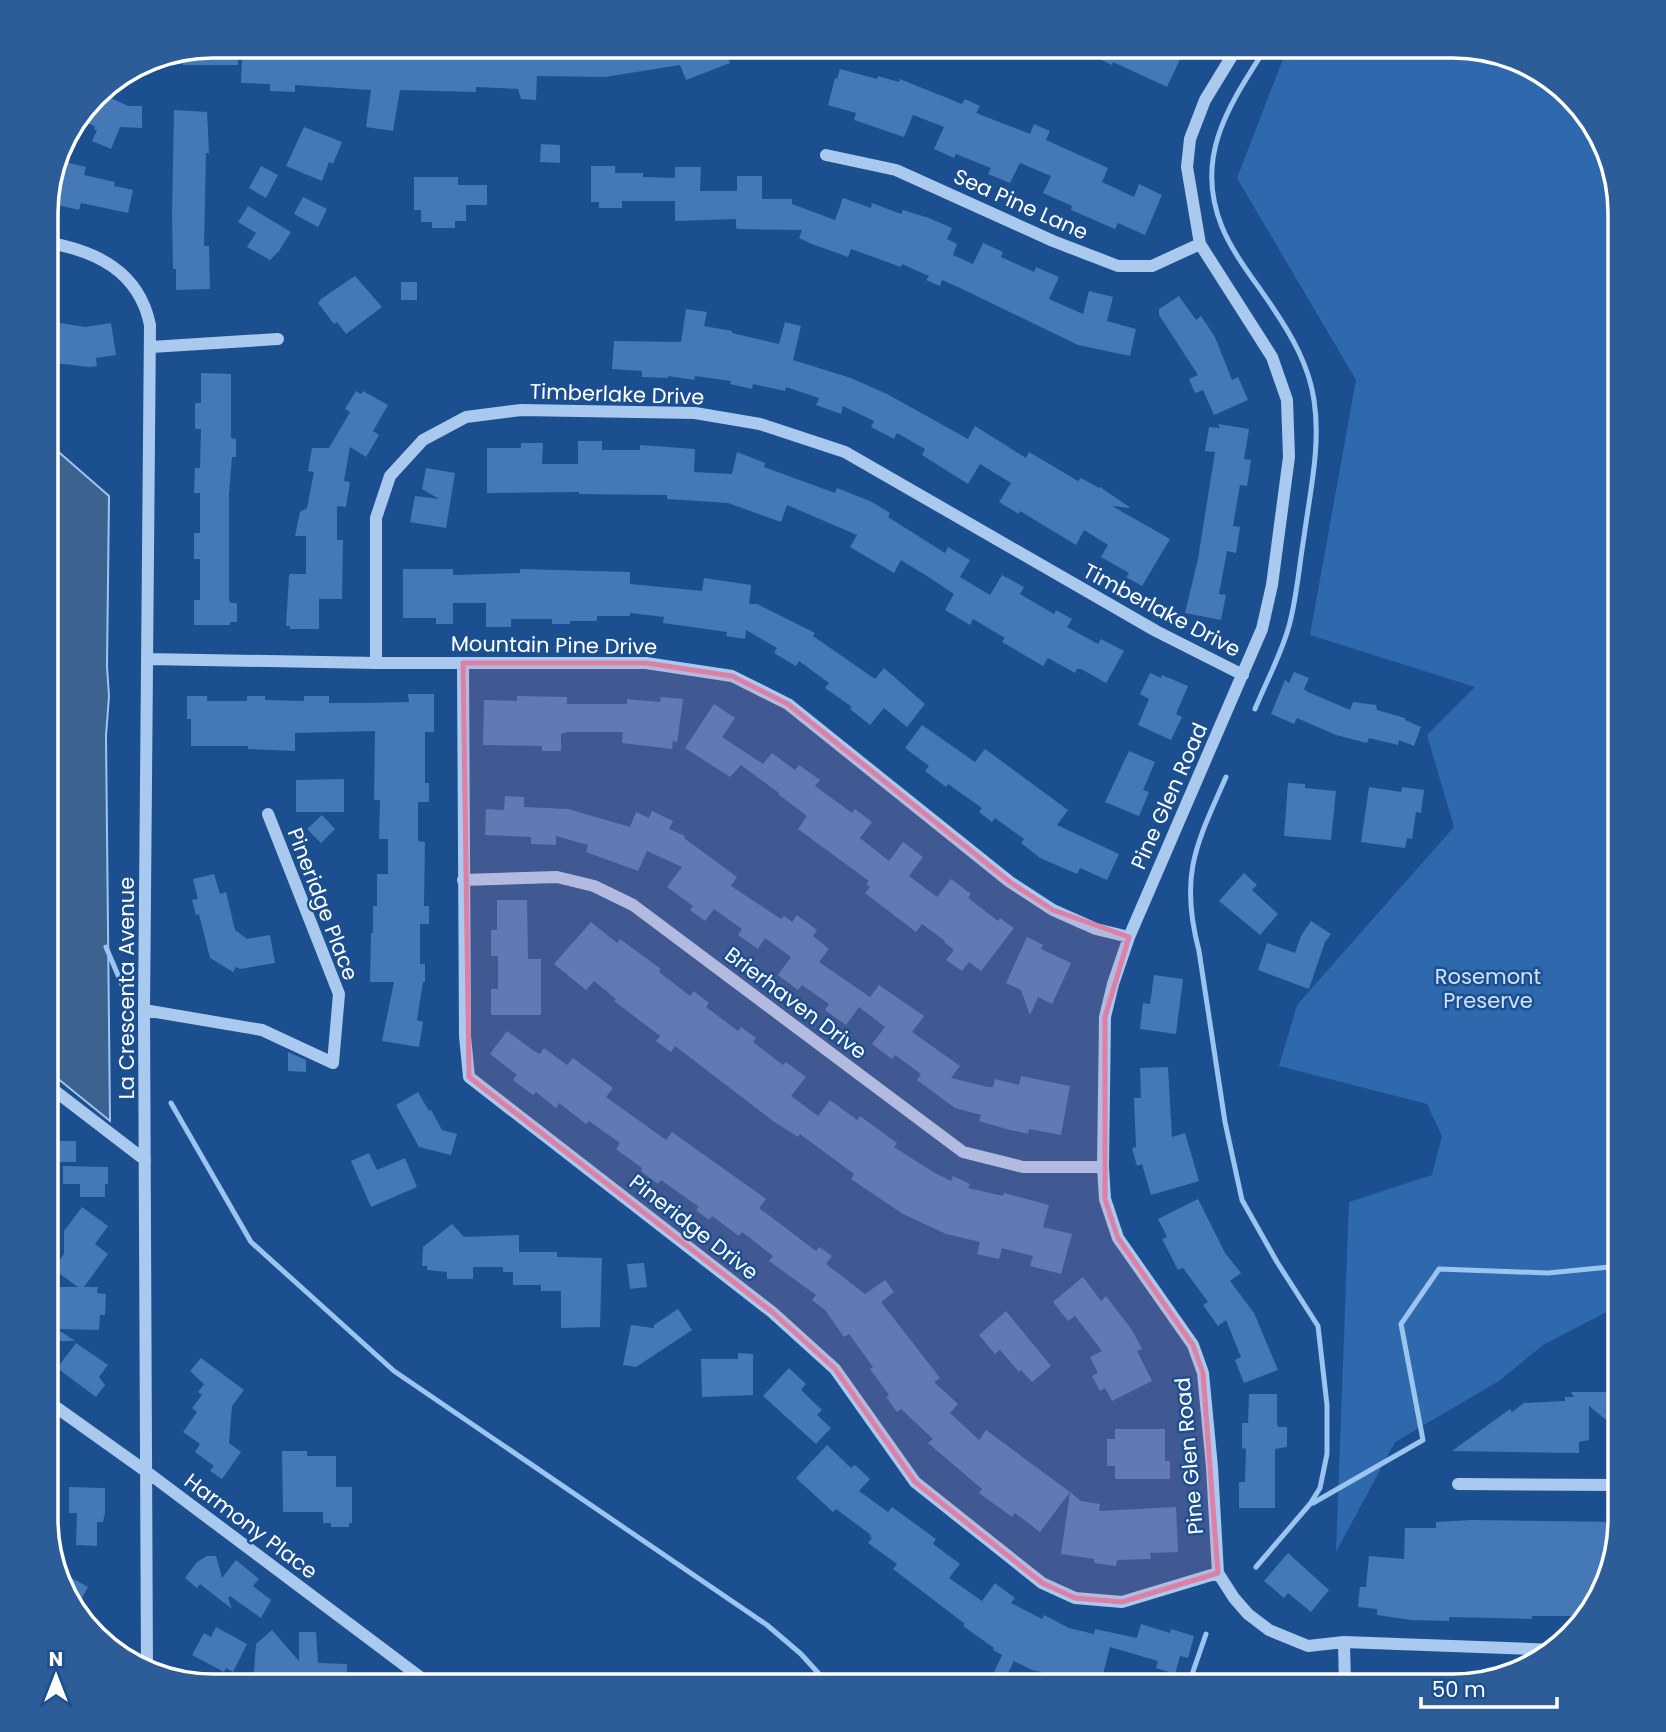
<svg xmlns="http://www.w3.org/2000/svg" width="1666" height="1732" viewBox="0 0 1666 1732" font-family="Poppins,sans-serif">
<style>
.green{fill:#2e69ad}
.water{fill:#3c6290;stroke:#9cc4f0;stroke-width:2}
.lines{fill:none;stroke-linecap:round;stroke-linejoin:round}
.stream{stroke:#9cc4f0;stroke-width:5}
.building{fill:#4478b7}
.minor{stroke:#a9c9ee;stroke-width:12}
.marked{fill:#dd80a5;fill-opacity:0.2;stroke:#dd80a5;stroke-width:5;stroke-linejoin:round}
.labels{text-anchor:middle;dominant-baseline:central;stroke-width:5;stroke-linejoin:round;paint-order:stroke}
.street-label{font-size:21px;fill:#fff;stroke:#1b4f8f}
.park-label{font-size:21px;fill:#cfe3fa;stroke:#1b4f8f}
.rim{fill:none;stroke:#fff;stroke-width:3.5}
</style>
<rect width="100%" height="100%" fill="#1b4f8f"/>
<path class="green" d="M1288,46H1464L1528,63L1579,103L1611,159L1620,212V1305L1543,1345L1499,1381L1395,1442L1336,1552L1349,1202L1432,1175L1442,1136L1427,1104L1279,1066L1297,1005L1454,827L1427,735L1475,687L1310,635L1356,380L1237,178Z"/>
<path class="water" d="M46,441L109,496L107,667L109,696L106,736L110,1121L46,1069Z"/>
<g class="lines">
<path class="stream" d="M46,203V199
M1255,709C1266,682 1281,655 1289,626C1297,597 1299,566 1304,537C1310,492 1321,445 1314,400C1309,366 1292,336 1273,308C1256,282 1234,256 1222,227C1193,156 1230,104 1267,46
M1226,777C1196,845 1179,875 1199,951L1225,1122L1242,1200L1277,1262L1318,1326L1327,1405V1454L1320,1488L1310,1504L1256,1567
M106,947L123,987
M171,1103L251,1242L394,1371L767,1625L801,1654L830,1686
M1313,1503L1423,1440L1401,1324L1439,1269L1548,1273L1620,1266
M1188,1686L1206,1634"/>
</g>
<path class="building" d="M213,46H238V65H183V51Z
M271,46H297L296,57L333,58L334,46H572L571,48L606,49L605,46H723L730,63L686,80L680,65L605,77L537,76L536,100L521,99L518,89L476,87V92L400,90L393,131L366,127L371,90L295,85V92L270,91V84L241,83L242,55L271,56Z
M1071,46H1167L1183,53L1167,87L1113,62L1112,65Z
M840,69L877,79L878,76L899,82L900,79L962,104L965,99L980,106L976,113L1030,134L1034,124L1050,131L1046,140L1108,168L1102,182L1134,197L1139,184L1162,195L1145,235L1118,223L1115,229L1071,210L1072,206L1043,193L1051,176L1020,163L1010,183L988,174L991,168L956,154L954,158L934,149L944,127L913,115L904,137L854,120L856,113L828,105L835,78L837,79Z
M98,92L128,106H142V128L120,127L111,149L92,141L97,130L94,129L95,126L78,119Z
M174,110L207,112L209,153H206L204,246H209L210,289L176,290V269H173L172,215Z
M304,127L342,142L333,164L329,162L322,181L286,166Z
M541,144L560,145V163L540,162Z
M65,162L86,167L84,175L115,182L114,186L133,190L128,213L81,203L79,210L54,204Z
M261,166L278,175L266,198L249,188Z
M591,166H615V173H643V177L675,178V167H701L700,191H737V176H762V199H792V204L835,220L843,198L871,208L872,203L901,214L903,210L929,218L952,228L947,239L957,244L953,255L973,264L983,243L1003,252L1001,257L1034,272L1036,267L1059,277L1049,299L1083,314L1089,291L1113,297L1107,321L1136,329L1130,356L1078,345L958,287L942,280L940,286L926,280L929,276L902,264L901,267L851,249L848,257L812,244L799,238L802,230L738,229L736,228V219L675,221V201H622V208H599V202H591Z
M414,177H458V185H487V205H466V221H455V228H432V222H421V210H414Z
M303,197L327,209L318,227L294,214Z
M248,206L291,232L279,251L270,260L247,247L256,233L238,222Z
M355,276L382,307L346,334L337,322L334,324L318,303L321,299Z
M401,282H417V300H401Z
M1179,296L1196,320L1201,316L1215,337L1232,380L1238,377L1248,400L1214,415L1203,390L1195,393L1189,379L1198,375L1159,315V309Z
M686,309L707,312L704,326L732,331V333L779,344L785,322L801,326L793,360L851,378L887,394L968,439L975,426L1026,458L1029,452L1078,481L1081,478L1099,488L1100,487L1131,508L1112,506L1170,539L1142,586L1126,577L1129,573L1101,557L1108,545L1084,530L1076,545L1020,511L1019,514L999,502L1011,483L980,464L968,484L922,455L925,449L897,433L894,439L871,427L874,421L843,406L841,414L816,405L819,398L786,387L785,391L753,384L752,389L730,384L731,381L695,376L694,380L668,376V378L642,377V371L612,369L614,341L681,342Z
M48,321L85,327L111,323L116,355L96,358L97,366L89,367L46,362V329Z
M201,373L231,374V438L236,439V457H232L229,494V600L231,603H237V622H230V625H194V600H200V559H194V533H200V493H194L195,468H200L201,429H195V403H201Z
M356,391L361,394L363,391L388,405L373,431L379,435L366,457L350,447L344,481L350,482L346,507L337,506V540H343L342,599H319V629H290V626H286L289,576L290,574H306V536H295L300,512L307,508L314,472L308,471L312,448H329L350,412L345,409Z
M1218,424L1249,429L1244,459L1251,460L1247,486L1240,485L1233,526L1240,527L1236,553L1227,551L1219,594L1226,595L1221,620L1185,613L1198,559L1215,452L1205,451L1209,427L1220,428Z
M578,441H602V450H640V445L695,449L694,472L732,474L737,452L765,463L764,467L835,493L837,488L872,502L890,513L888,517L945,553L948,547L970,560L960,577L990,595L1002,575L1024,587L1020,594L1054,614L1056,610L1072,619L1067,627L1098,644L1101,639L1124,651L1106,683L1081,669H1077L1075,673L1048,658L1043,666L1002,642L1005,638L973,619L970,625L945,610L954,594L930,578L901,560L894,573L850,547L857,535L787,505L781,522L728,503L667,499V495L579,494V492L487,493V448H521V443H543L542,464H578Z
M426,468L455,473L446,528L410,522L415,496L439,499L422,489Z
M403,569H453V575L520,573V569L630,572V584L702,591L704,578L751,585L749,604H757L815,633L813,636L875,679L884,668L925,704L907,727L884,708L870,725L850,709L852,707L825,688L829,683L799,661L796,666L774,653L777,648L746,630L745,639L726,636L727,632L663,623L664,617L630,613V616H597V621H570V624H552V619H511V627H486V603H453V624H436V618H403Z
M1294,672L1309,678L1304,689L1308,692L1350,710L1353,702L1376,705L1377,710L1405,718V720L1421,727L1414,746L1399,740L1398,745L1369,738L1367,743L1336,735L1297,718L1294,724L1271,714L1285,680L1289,683Z
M1150,673L1161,678L1162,675L1188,686L1176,714L1182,717L1171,740L1138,725L1149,699L1140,694Z
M408,694H434V732H425V783H429V802H418V841L425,842L424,906H429V924H420V964H425V982H423L417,1020L423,1022L419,1047L382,1041L394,982H370L371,933H373V906H377V874H388V839H379L380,800H374L375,731L295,733V751L248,749V746H191V719H187V696H207V701H247V696H265V700L304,701V696H329V703H362L409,702Z
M517,696L567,697V704H627V699L660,702L661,697L683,699L677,743L673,740L672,749L622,743L623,732H567L561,734V751H542V746L483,745L484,700L517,701Z
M714,704L735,718L722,737L763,764L772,753L795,770L799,765L820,780L815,786L852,813L855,809L872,822L860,838L889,861L903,842L923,857L909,876L937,897L951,879L971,894L968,898L998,921L1000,918L1014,928L981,971L969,962L962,971L946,960L954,950L944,942L945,941L922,924L916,932L865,893L870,887L866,884L869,881L798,829L807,816L778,794L779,793L741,765L730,777L685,748Z
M922,725L975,762L985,749L1068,810L1057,825L1119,854L1107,880L1080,868L1077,874L1040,858L1021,843L1024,839L995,818L992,822L979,812L982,808L948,784L946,787L925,771L929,766L905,748Z
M1129,751L1155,762L1143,790L1149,792L1139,816L1105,802Z
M344,779V812H296V780Z
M1288,783L1305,784V788L1336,791L1331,840L1284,836Z
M1369,787L1401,792L1402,787L1424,790L1421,813L1416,812L1412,839L1407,838L1405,848L1361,842Z
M505,796L524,797V807L568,809L630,827L636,812L649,818L652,811L673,821L669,829L685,836L684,838L737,877L731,886L781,919L784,916L792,922L797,915L817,930L813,936L829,949L819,962L870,997L879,985L924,1016L912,1032L960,1066L951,1078L988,1087H993L995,1079L1019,1085L1021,1076L1070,1086L1061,1135L1029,1129L1028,1134L1010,1130L979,1121L981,1115L955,1108L917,1080L921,1074L895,1055L892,1059L872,1044L885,1027L859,1007L846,1025L825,1010L829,1004L802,985L798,990L778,975L791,957L765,938L758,949L738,935L742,929L714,909L705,921L690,910L693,906L667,887L682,867L647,851L638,871L586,852L588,845L556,836V845L531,844V837L485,835L486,809L504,810Z
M322,815L335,829L321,843L307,829Z
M1244,873L1257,885L1252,890L1278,914L1260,935L1219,901Z
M214,874L220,894L226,892L235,930L247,939L270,935L275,963L240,969L236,967L233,972L210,958L199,914L196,915L192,900L198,899L193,879Z
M497,900H527L528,959H541V1015H491V989H498V956H491V930H497Z
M1311,921L1331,934L1325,942L1309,989L1258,970L1267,943L1295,953L1301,936Z
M591,922L617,943L620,939L661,969L659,972L690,996L694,991L709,1003L706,1007L738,1031L741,1027L756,1038L753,1042L783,1065L786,1062L806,1077L791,1096L818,1116L830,1100L857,1120L860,1116L897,1143L894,1147L933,1172L951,1181L953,1176L970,1184L968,1188L1003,1196L1004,1193L1049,1205L1043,1227L1072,1234L1061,1274L1030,1266L1033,1256L1002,1248L999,1259L977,1254L980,1242L946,1234L903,1214L851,1179L854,1174L800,1134L798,1137L773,1121L675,1046L671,1052L656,1041L660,1036L614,1001L616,999L594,981L586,990L554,964Z
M1027,937L1043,945L1041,949L1071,963L1052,1004L1038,997L1030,1015L1021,990L1006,983Z
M1154,975L1183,979L1176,1034L1140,1029L1143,1003L1150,1004Z
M507,1031L534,1051L540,1054L544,1048L567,1065L573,1058L613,1088L606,1097L666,1140L672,1132L766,1199L759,1208L816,1251L819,1247L832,1256L826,1264L865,1294L885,1280L894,1292L881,1302L940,1378L934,1382L958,1404L950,1413L979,1440L986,1430L1070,1492L1040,1532L1015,1513L1012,1517L979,1493L982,1489L928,1443L933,1439L901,1409L897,1412L886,1397L889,1395L870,1369L873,1367L849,1334L844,1337L825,1310L812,1300L816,1295L769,1261L773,1256L742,1232L739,1236L712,1216L709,1220L696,1210L699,1207L661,1180L658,1184L641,1171L642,1168L616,1149L620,1143L589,1121L586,1124L559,1103L556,1108L536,1092L533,1095L513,1080L517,1075L490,1054Z
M288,1052L306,1060V1072L288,1071Z
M1168,1067L1172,1137L1185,1133L1199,1181L1151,1195L1142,1164L1137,1166L1132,1148L1136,1147L1134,1098H1141L1140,1068Z
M418,1092L429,1111L431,1110L442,1130L457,1134L451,1155L419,1147L396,1105Z
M54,1141H76V1162H46V1144H54Z
M369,1153L377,1170L405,1158L417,1187L371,1207L351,1161Z
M63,1166L108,1167V1184H105V1197H80V1184H63Z
M1198,1199L1225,1253L1241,1273L1230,1281L1254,1313L1278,1370L1244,1383L1235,1360L1241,1357L1226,1320L1218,1326L1203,1305L1208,1302L1183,1268L1178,1270L1162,1239L1167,1237L1158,1219Z
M82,1207L108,1226L95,1244L108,1254L84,1287H98L97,1293L106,1294L105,1315H100L99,1330L57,1329L75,1341H46V1287H78L53,1269L64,1254V1231Z
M452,1224L464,1237L519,1235V1252H557V1257L602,1258L600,1327L561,1328V1291H541V1285H513V1272H503V1267H473V1279H447V1272L427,1270V1266H422L423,1247Z
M644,1263L647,1287L630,1289L627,1264Z
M1083,1277L1101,1301L1106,1296L1132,1330L1142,1349L1137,1351L1152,1381L1112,1401L1105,1388L1100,1391L1092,1376L1098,1373L1090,1357L1102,1351L1075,1316L1068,1321L1053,1302Z
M678,1309L692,1330L636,1367L623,1365L631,1325L654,1328V1325Z
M1006,1311L1051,1366L1032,1382L1021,1370L1019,1372L1000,1350L995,1354L979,1335Z
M76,1343L108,1365L99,1377L105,1385L96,1397L57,1368Z
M738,1353L753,1354V1395L702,1397L701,1359H738Z
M201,1358L244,1390L232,1406L229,1443L241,1452L222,1479L210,1471L214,1466L195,1452L200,1444L183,1432L197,1412L192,1408L202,1395L198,1392L204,1384L190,1371Z
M789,1368L806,1384L801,1390L822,1410L817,1415L831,1428L816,1444L763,1396Z
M1620,1374V1431L1589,1406V1440L1579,1442V1453L1452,1451L1510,1409L1512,1412L1524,1403L1565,1401V1397H1574L1571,1392H1607Z
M1249,1394H1277V1423L1278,1427H1287V1447L1275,1449V1508H1239V1482H1245L1246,1449L1242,1448V1423H1248Z
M1115,1429H1165V1461H1170V1479H1115V1466H1107V1439H1115Z
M827,1445L851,1468L855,1465L870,1479L859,1491L888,1512L892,1507L936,1539L933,1544L960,1564L949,1578L982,1601L995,1583L1015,1598L1011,1603L1042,1619L1044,1615L1069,1628L1094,1634L1095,1629L1137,1638L1141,1624L1170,1633L1171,1629L1194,1636L1188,1658L1180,1656L1175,1674L1156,1668L1158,1661L1110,1647L1100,1686L1032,1670L1014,1661L1001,1686L989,1683L1002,1655L993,1650L994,1648L963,1626L965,1624L893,1569L897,1564L868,1543L872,1538L869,1536L871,1535L836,1509L833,1512L796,1478Z
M282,1451H307V1456H336V1487H352V1523H349V1527H331V1523H323V1512H283Z
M69,1487L105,1488V1513L103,1522H97V1546L76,1545L77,1513H69Z
M1070,1492L1081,1501L1100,1504L1099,1511L1176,1507L1178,1552L1150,1553L1151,1559L1117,1560L1116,1566L1094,1563V1559L1061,1554Z
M1472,1520L1620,1522L1603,1593L1586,1616H1532V1619L1449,1617V1621L1411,1620L1377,1615V1609L1358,1607L1360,1587H1366L1369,1556L1404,1559L1405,1528H1436V1522Z
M1288,1553L1329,1590L1311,1612L1288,1593L1284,1598L1264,1581Z
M207,1556H216L222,1578L236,1560L259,1579L253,1586L271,1600L261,1618L230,1596L228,1598L232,1609L200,1584L197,1588L185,1578L197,1562Z
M55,1569L88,1587L75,1611L58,1583Z
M216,1627L247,1644L233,1672L226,1668L224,1672L192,1655L204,1633L211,1637Z
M272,1630L299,1661V1632H316L318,1663L347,1664V1686H253L256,1644Z"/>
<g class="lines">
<path class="minor" d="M1238,46L1205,100L1190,139L1187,167L1200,244L1272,357L1287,400L1289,457L1272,585L1262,629L1129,937L1113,984L1105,1017L1103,1167L1105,1199L1118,1238L1193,1345L1203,1373L1212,1467L1218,1573L1234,1598L1248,1614L1269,1630L1308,1646L1344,1642L1556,1650
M826,155L896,170L1053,241L1118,266H1152L1200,244
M46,242C96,251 139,271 150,325L144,1010L147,1671
M151,347L278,339
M147,659L376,663H646L732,676L788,704L1010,882L1053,910L1096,929L1129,937
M376,663V518L390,476L423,440L466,417L521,410L695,413L760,424L845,452L1156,631L1243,675
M463,663L465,1036L469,1077L772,1312L835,1369L915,1482L1042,1583L1075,1598L1122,1602L1218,1573
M463,880L557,877L594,886L633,905L963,1152L1023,1167H1103
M144,1010L262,1030L333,1063L339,994L268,814
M46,1084L145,1160
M46,1400L147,1472L432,1686
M1458,1484L1620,1485
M1344,1642L1345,1686"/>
</g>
<path class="marked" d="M463,663H646L732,676L788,704L1010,882L1053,910L1129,937L1105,1017V1199L1118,1238L1193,1345L1203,1373L1218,1573L1122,1602L1075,1598L1042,1583L915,1482L835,1369L772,1312L469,1077Z"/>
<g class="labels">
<g class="street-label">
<text transform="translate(1021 204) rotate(24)">Sea Pine Lane</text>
<text transform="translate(617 394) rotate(2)">Timberlake Drive</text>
<text transform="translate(1162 610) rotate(28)">Timberlake Drive</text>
<text transform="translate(554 645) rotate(1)">Mountain Pine Drive</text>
<text transform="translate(1169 796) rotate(-66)">Pine Glen Road</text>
<text transform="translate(323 904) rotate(69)">Pineridge Place</text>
<text transform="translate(126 988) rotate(-90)">La Crescenta Avenue</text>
<text transform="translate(796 1003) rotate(37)">Brierhaven Drive</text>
<text transform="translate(694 1227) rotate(38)">Pineridge Drive</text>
<text transform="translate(1189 1456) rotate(-95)">Pine Glen Road</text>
<text transform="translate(251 1526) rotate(37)">Harmony Place</text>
</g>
<g class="park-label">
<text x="1488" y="976">Rosemont<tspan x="1488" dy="24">Preserve</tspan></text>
</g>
</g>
<path d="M0 0H1666V1732H0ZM213 58H1453A155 155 0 0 1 1608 213V1519A155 155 0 0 1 1453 1674H213A155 155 0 0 1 58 1519V213A155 155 0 0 1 213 58Z" fill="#2d5d98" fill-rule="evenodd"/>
<path class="rim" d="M213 58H1453A155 155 0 0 1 1608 213V1519A155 155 0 0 1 1453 1674H213A155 155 0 0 1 58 1519V213A155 155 0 0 1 213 58Z"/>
<g transform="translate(56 1676)" stroke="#1b4f8f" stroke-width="5" paint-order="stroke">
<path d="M0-5L12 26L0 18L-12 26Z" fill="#ffffff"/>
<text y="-10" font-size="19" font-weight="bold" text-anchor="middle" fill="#ffffff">N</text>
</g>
<path d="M1421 1697v10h136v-10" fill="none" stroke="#ffffff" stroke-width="3.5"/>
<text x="1432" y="1697" font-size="21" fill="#ffffff" stroke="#1b4f8f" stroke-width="5" paint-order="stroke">50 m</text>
</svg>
